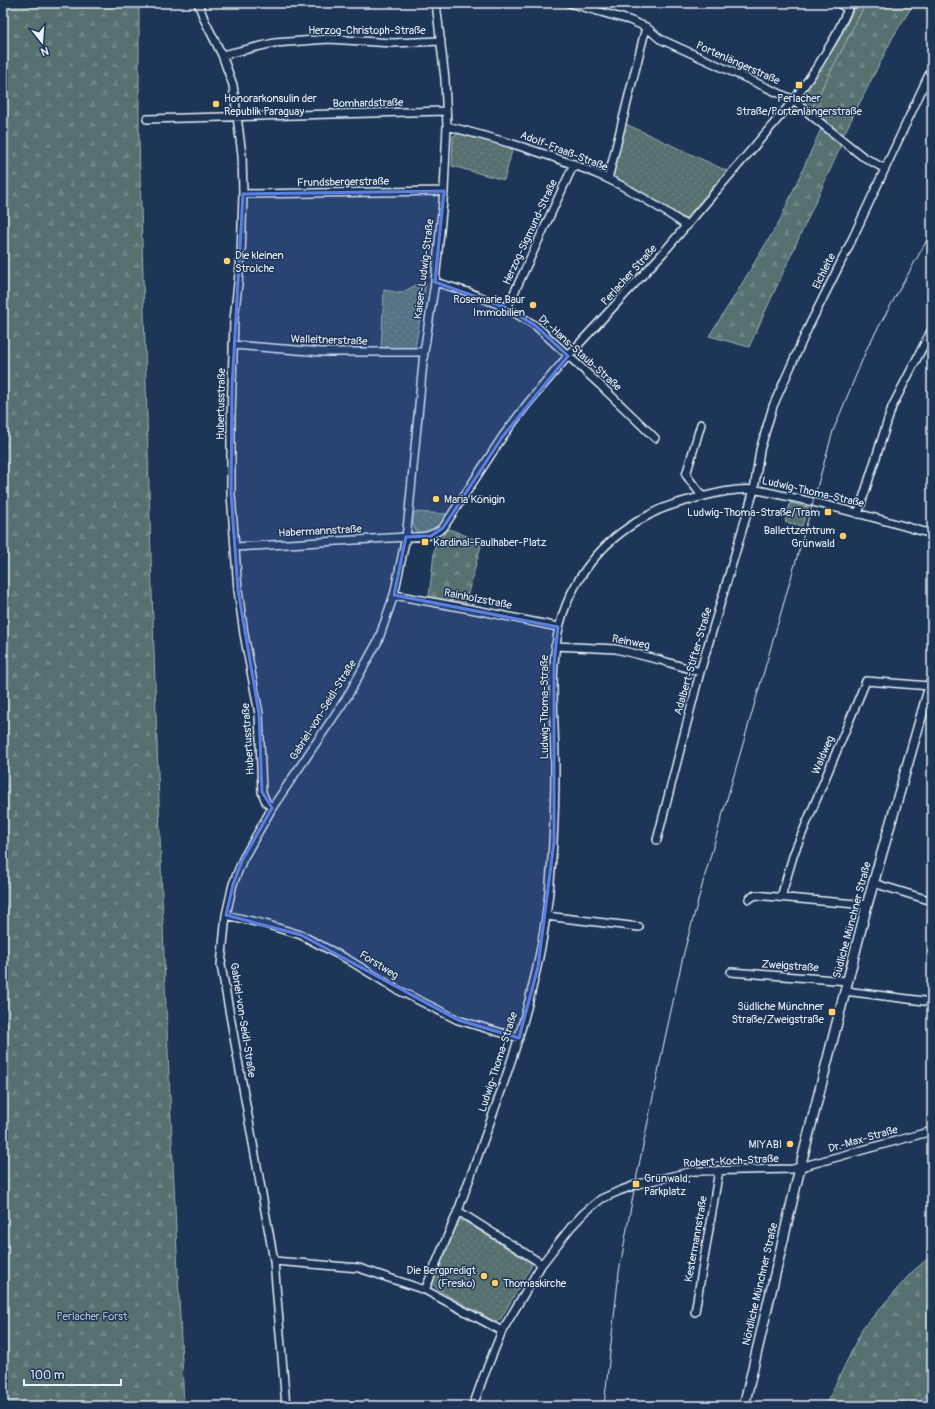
<svg xmlns="http://www.w3.org/2000/svg" width="935" height="1409" viewBox="0 0 935 1409" font-family="Pangolin,sans-serif">
<style>
.grass{fill:url(#grass-dots);stroke:#9eb0b3}
.forest{fill:url(#forest-firs);stroke:#9eb0b3}
.park{fill:#55706e;stroke:#9eb0b3}
.water{fill:url(#water-waves);stroke:#83a1b4}
.lines{fill:none;stroke-linecap:round;stroke-linejoin:round}
.minor-casing{stroke:#e8f1f8;stroke-width:10}
.major-casing{stroke:#e8f1f8;stroke-width:12}
.minor{stroke:#1d3557;stroke-width:7}
.major{stroke:#1d3557;stroke-width:9}
.tram{stroke:#e8f1f8;stroke-width:1}
.marked{fill:#5a7fe2;fill-opacity:0.2;stroke:#5a7fe2;stroke-width:3;stroke-linejoin:round}
.poi-dot{fill:#ffd166;stroke:#1d3557;stroke-width:1.5}
.labels{text-anchor:middle;dominant-baseline:central;stroke-width:3;stroke-linejoin:round;paint-order:stroke}
.street-label{font-size:11px;fill:#e8f1f8;stroke:#1d3557}
.poi-label{font-size:11px;fill:#e8f1f8;stroke:#1d3557;text-anchor:start}
.park-label{font-size:11px;fill:#b5c4c8;stroke:#1d3557}
</style>
<defs>
<pattern id="grass-dots" width="8" height="8" patternUnits="userSpaceOnUse"><rect width="8" height="8" fill="#55706e"/><path d="M2 2h.1M6 6h.1" fill="none" stroke="#6d8583" stroke-width="1.8" stroke-linecap="round"/></pattern>
<pattern id="forest-firs" width="22" height="20" patternUnits="userSpaceOnUse"><rect width="22" height="20" fill="#55706e"/><path d="M5 1l3.5 6h-7zM16 11l3.5 6h-7z" fill="#6d8583"/></pattern>
<pattern id="water-waves" width="16" height="10" patternUnits="userSpaceOnUse"><rect width="16" height="10" fill="#406b86"/><path d="M0 5q4-4 8 0t8 0" fill="none" stroke="#5c8198"/></pattern>
</defs>
<rect width="100%" height="100%" fill="#1d3557"/>
<filter id="ink" filterUnits="userSpaceOnUse"><feTurbulence type="fractalNoise" baseFrequency=".025" numOctaves="2"/><feDisplacementMap in="SourceGraphic" scale="8" xChannelSelector="R" yChannelSelector="G"/><feConvolveMatrix kernelMatrix="1 2 1 2 8 2 1 2 1" color-interpolation-filters="sRGB"/></filter>
<g filter="url(#ink)">
<path class="grass" d="M857,3H866L811,110L800,101L839,40Z
M626,124L727,171L685,219L612,177Z
M459,134L513,147L504,180L452,166L453,136Z
M426,284L415,348L381,349L384,290L401,293L416,285Z
M415,512L447,514L449,516C442,526 432,530 421,533L415,530C413,525 411,517 415,512Z
M462,1220L531,1263L532,1265L500,1320L496,1322L438,1290L432,1283V1280L456,1223Z"/>
<path class="forest" d="M3,3H139V138L152,591L165,986L184,1406H3Z
M866,3H914L893,37L843,136L811,110Z
M821,129L841,146L749,347L709,336L734,297L780,220Z
M449,529L482,542L465,604L429,597L435,544Z
M932,1255V1389L916,1406H825L863,1328L912,1272Z"/>
<path class="park" d="M790,503L808,507L802,526L785,522Z"/>
<path class="water" d="M932,1389V1406H916L930,1391Z"/>
<g class="lines">
<defs>
<path id="minor" d="M198,3L204,19L222,55L233,85L242,155L243,194L241,257L234,319L231,417V494L238,590L244,634L259,714L262,792L266,802L272,808
M569,3L629,20L646,27L660,39L794,100L812,116L862,156L885,169
M838,3L848,9
M222,55L274,43L329,39L392,43L441,41
M147,119L446,111
M447,126C501,140 555,155 606,178C634,191 662,209 687,226
M608,179L646,27
M243,194L444,191
M435,282L468,292L507,308L536,326L599,384L655,438
M507,308L574,164
M233,345L322,352H424
M701,424L686,475L702,496
M858,514L892,407L932,329
M235,547L406,537C424,537 428,538 443,528L503,436L528,403L568,356L663,253L794,100L819,64L835,37L851,3
M394,595L481,611L558,627
M555,646L616,649L660,660L700,672
M657,840L700,672L746,517L754,490L760,450L773,406L808,328L848,248L932,68
M873,883L932,901
M781,897L794,853L866,681L930,686
M749,899L755,895L867,905
M226,915L265,924L301,935L347,959L396,989L458,1020L519,1038
M546,916L639,927
M731,972L848,981
M845,991L932,1002
M458,1211C492,1115 532,1019 546,917C553,866 555,816 555,765C555,726 550,685 556,645C563,589 598,541 649,515C662,507 678,503 693,499C713,494 734,488 755,490C768,491 782,496 795,498C841,508 887,521 932,534
M274,1261L359,1268L425,1290
M695,1312L719,1170
M502,1331L425,1290L458,1211L542,1264
M286,1406L274,1261L221,965L226,915L233,884L243,859L272,808L347,697L378,641L394,595L406,537L409,511L424,352L435,282L444,191L447,126L445,79L436,3
M473,1406L483,1378L502,1331L542,1264L571,1227L584,1213L601,1199L619,1191L638,1184L694,1171L793,1169L932,1131"/>
<path id="major" d="M744,1406L800,1168L867,905L932,679"/>
</defs>
<use href="#minor" class="minor-casing"/>
<use href="#major" class="major-casing"/>
<use href="#minor" class="minor"/>
<use href="#major" class="major"/>
<path class="tram" d="M604,1406L619,1272L635,1185L665,1038L684,952L705,875L813,502L833,431L868,346L932,231"/>
</g>
</g>
<path class="marked" d="M444,191L435,282L507,308L536,326L568,356L503,436L443,528L431,536L406,537L394,595L558,627L554,664V842L538,967L519,1038L458,1020L301,935L226,915L233,884L243,859L272,808L262,792L259,714L238,590L231,494L232,386L243,194Z"/>
<g class="poi-dot">
<rect x="795" y="81" width="8" height="8" rx="2"/>
<circle cx="216" cy="104" r="4"/>
<circle cx="227" cy="261" r="4"/>
<circle cx="533" cy="305" r="4"/>
<circle cx="436" cy="499" r="4"/>
<rect x="824" y="508" width="8" height="8" rx="2"/>
<circle cx="843" cy="536" r="4"/>
<rect x="421" y="538" width="8" height="8" rx="2"/>
<rect x="828" y="1008" width="8" height="8" rx="2"/>
<circle cx="790" cy="1144" r="4"/>
<rect x="632" y="1180" width="8" height="8" rx="2"/>
<circle cx="484" cy="1276" r="4"/>
<circle cx="495" cy="1283" r="4"/>
</g>
<g class="labels">
<g class="street-label">
<text x="367" y="30">Herzog-Christoph-Straße</text>
<text transform="translate(738 63) rotate(24)">Portenlängerstraße</text>
<text transform="translate(368 103) rotate(-1)">Bomhardstraße</text>
<text transform="translate(564 151) rotate(21)">Adolf-Fraaß-Straße</text>
<text transform="translate(343 182) rotate(-1)">Frundsbergerstraße</text>
<text transform="translate(530 232) rotate(-65)">Herzog-Sigmund-Straße</text>
<text transform="translate(424 269) rotate(-83)">Kaiser-Ludwig-Straße</text>
<text transform="translate(824 271) rotate(-64)">Eichleite</text>
<text transform="translate(629 275) rotate(-48)">Perlacher Straße</text>
<text transform="translate(329 340) rotate(2)">Walleitnerstraße</text>
<text transform="translate(580 353) rotate(42)">Dr.-Hans-Staub-Straße</text>
<text transform="translate(221 404) rotate(-89)">Hubertusstraße</text>
<text transform="translate(813 492) rotate(13)">Ludwig-Thoma-Straße</text>
<text transform="translate(320 531) rotate(-3)">Habermannstraße</text>
<text transform="translate(478 599) rotate(11)">Rainholzstraße</text>
<text transform="translate(631 642) rotate(11)">Reinweg</text>
<text transform="translate(693 661) rotate(-74)">Adalbert-Stifter-Straße</text>
<text transform="translate(544 707) rotate(-90)">Ludwig-Thoma-Straße</text>
<text transform="translate(323 710) rotate(-58)">Gabriel-von-Seidl-Straße</text>
<text transform="translate(248 739) rotate(-94)">Hubertusstraße</text>
<text transform="translate(823 755) rotate(-67)">Waldweg</text>
<text transform="translate(852 920) rotate(-75)">Südliche Münchner Straße</text>
<text transform="translate(379 965) rotate(32)">Forstweg</text>
<text transform="translate(790 966) rotate(4)">Zweigstraße</text>
<text transform="translate(243 1020) rotate(81)">Gabriel-von-Seidl-Straße</text>
<text transform="translate(498 1062) rotate(-72)">Ludwig-Thoma-Straße</text>
<text transform="translate(863 1139) rotate(-16)">Dr.-Max-Straße</text>
<text transform="translate(731 1161) rotate(-3)">Robert-Koch-Straße</text>
<text transform="translate(696 1239) rotate(-80)">Kestermannstraße</text>
<text transform="translate(760 1284) rotate(-77)">Nördliche Münchner Straße</text>
</g>
<g class="poi-label">
<text x="224" y="98">Honorarkonsulin der<tspan x="224" dy="13">Republik Paraguay</tspan></text>
<text x="799" y="98" text-anchor="middle">Perlacher<tspan x="799" dy="13">Straße/Portenlängerstraße</tspan></text>
<text x="235" y="255">Die kleinen<tspan x="235" dy="13">Strolche</tspan></text>
<text x="525" y="299" text-anchor="end">Rosemarie Baur<tspan x="525" dy="13">Immobilien</tspan></text>
<text x="444" y="499">Maria Königin</text>
<text x="820" y="512" text-anchor="end">Ludwig-Thoma-Straße/Tram</text>
<text x="835" y="530" text-anchor="end">Ballettzentrum<tspan x="835" dy="13">Grünwald</tspan></text>
<text x="433" y="542">Kardinal-Faulhaber-Platz</text>
<text x="824" y="1006" text-anchor="end">Südliche Münchner<tspan x="824" dy="13">Straße/Zweigstraße</tspan></text>
<text x="782" y="1144" text-anchor="end">MIYABI</text>
<text x="644" y="1178">Grünwald,<tspan x="644" dy="13">Parkplatz</tspan></text>
<text x="476" y="1270" text-anchor="end">Die Bergpredigt<tspan x="476" dy="13">(Fresko)</tspan></text>
<text x="503" y="1283">Thomaskirche</text>
</g>
<g class="park-label">
<text x="92" y="1316">Perlacher Forst</text>
</g>
</g>
<rect width="935" height="1409" fill="none" stroke="#1d3557" stroke-width="16"/>
<rect x="8" y="8" width="919" height="1393" fill="none" stroke="#e8f1f8" stroke-width="1.5" filter="url(#ink)"/>
<g transform="translate(42 42) rotate(163)" stroke="#1d3557" stroke-width="3" paint-order="stroke">
<path d="M0-3L7 15L0 10L-7 15Z" fill="#e8f1f8"/>
<text y="-6" font-size="11" font-weight="bold" text-anchor="middle" fill="#e8f1f8">N</text>
</g>
<path d="M24 1379v6h97v-6" fill="none" stroke="#e8f1f8" stroke-width="2"/>
<text x="30" y="1379" font-size="12" fill="#e8f1f8" stroke="#1d3557" stroke-width="3" paint-order="stroke">100 m</text>
</svg>
